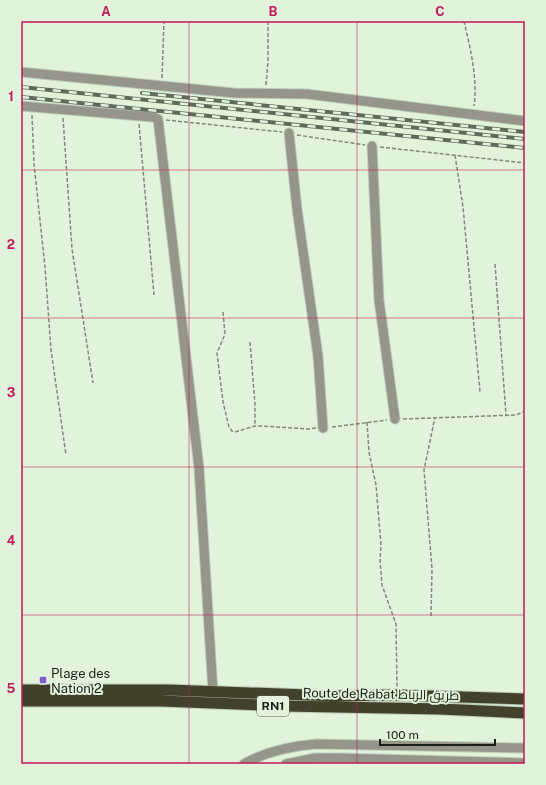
<svg xmlns="http://www.w3.org/2000/svg" width="546" height="785" viewBox="0 0 546 785" font-family="'Public Sans',Cairo,sans-serif">
<style>
.lines{fill:none;stroke-linecap:round;stroke-linejoin:round}
.minor-casing{stroke:#bdcdb8;stroke-width:11}
.trunk-casing{stroke:#bdcdb8;stroke-width:13}
.path{stroke:#7e8a7a;stroke-width:1.5;stroke-dasharray:4 2;stroke-linecap:butt}
.minor{stroke:#959589;stroke-width:9}
.trunk{stroke:#42422c;stroke-width:11}
.rail-casing{stroke:#5f695c;stroke-width:4}
.rail{stroke:#e1f3db;stroke-width:2.5;stroke-dasharray:8;stroke-linecap:butt}
.grid{fill:none;stroke:#c2185b;stroke-width:1;stroke-opacity:0.55}
.poi-dot{fill:#8359d2;stroke:#e1f3db;stroke-width:1.5}
.labels{text-anchor:middle;dominant-baseline:central;stroke-width:4;stroke-linejoin:round;paint-order:stroke}
.shield{fill:#e1f3db;stroke:#565f52;stroke-width:1}
.shield-label{font-size:12px;font-weight:bold;fill:#1a2018}
.poi-label{font-size:13px;fill:#1a2018;stroke:#e1f3db;text-anchor:start}
.street-label{font-size:13px;fill:#1a2018;stroke:#e1f3db}
.neatline{fill:none;stroke:#c2185b;stroke-width:1.5}
.grid-label{font-size:13px;text-anchor:middle;font-weight:bold;fill:#c2185b}
</style>
<rect width="100%" height="100%" fill="#e1f3db"/>
<g class="lines">
<defs>
<path id="minor" d="M21,72L234,93L307,94L525,121
M21,106L153,117L158,119L199,468L213,692
M289,133L297,209L318,356L323,428
M372,146L379,300L395,419
M244,764C267,751 290,746 316,744L525,748
M286,764L315,758H339L525,763"/>
<path id="trunk" d="M21,690H169L335,696L397,695L525,699
M21,701H161L284,706L440,709L525,713"/>
</defs>
<use href="#minor" class="minor-casing"/>
<use href="#trunk" class="trunk-casing"/>
<path class="path" d="M464,21C470,48 478,78 474,106
M162,78L164,21
M266,85L268,61V21
M32,115L34,164L45,267L51,350L66,455
M63,118L72,249L93,383
M166,120L282,132
M139,124L154,295
M297,135L365,145
M380,147L525,163
M455,155L463,207L480,392
M495,264L506,415
M223,312L225,334L217,353L223,402L229,427L232,431L235,432L255,426H261L308,429L316,428
M250,342L255,404V426
M403,419L516,415L525,411
M367,422L369,452L376,485L381,545L380,560L382,585L396,624L397,687
M332,427L387,420
M431,616L432,569L424,470L435,417"/>
<use href="#minor" class="minor"/>
<use href="#trunk" class="trunk"/>
<defs>
<path id="rail" d="M21,87L525,139
M142,93L525,132
M21,97L525,148"/>
</defs>
<use href="#rail" class="rail-casing"/>
<use href="#rail" class="rail"/>
</g>
<path class="grid" d="M189,21V764M357,21V764M21,170H525M21,318H525M21,467H525M21,615H525"/>
<rect class="poi-dot" x="39" y="676" width="8" height="8" rx="2"/>
<g class="labels">
<rect class="shield" x="257" y="696" width="32" height="20" rx="3"/>
<g class="shield-label">
<text x="273" y="706">RN1</text>
</g>
<g class="poi-label">
<text x="51" y="673">Plage des<tspan x="51" dy="15">Nation 2</tspan></text>
</g>
<g class="street-label">
<text transform="translate(381 694) rotate(1)">Route de Rabat طريق الرباط</text>
</g>
</g>
<rect width="546" height="785" fill="none" stroke="#e1f3db" stroke-width="44"/>
<path d="M380 739v6h115v-6" fill="none" stroke="#1a2018" stroke-width="2"/>
<text x="386" y="739" font-size="12" fill="#1a2018" stroke="#e1f3db" stroke-width="3" paint-order="stroke">100 m</text>
<rect x="22" y="22" width="502" height="741" class="neatline"/>
<g class="grid-label">
<text x="106" y="16">A</text>
<text x="273" y="16">B</text>
<text x="440" y="16">C</text>
<text x="11" y="101">1</text>
<text x="11" y="249">2</text>
<text x="11" y="397">3</text>
<text x="11" y="545">4</text>
<text x="11" y="693">5</text>
</g>
</svg>
